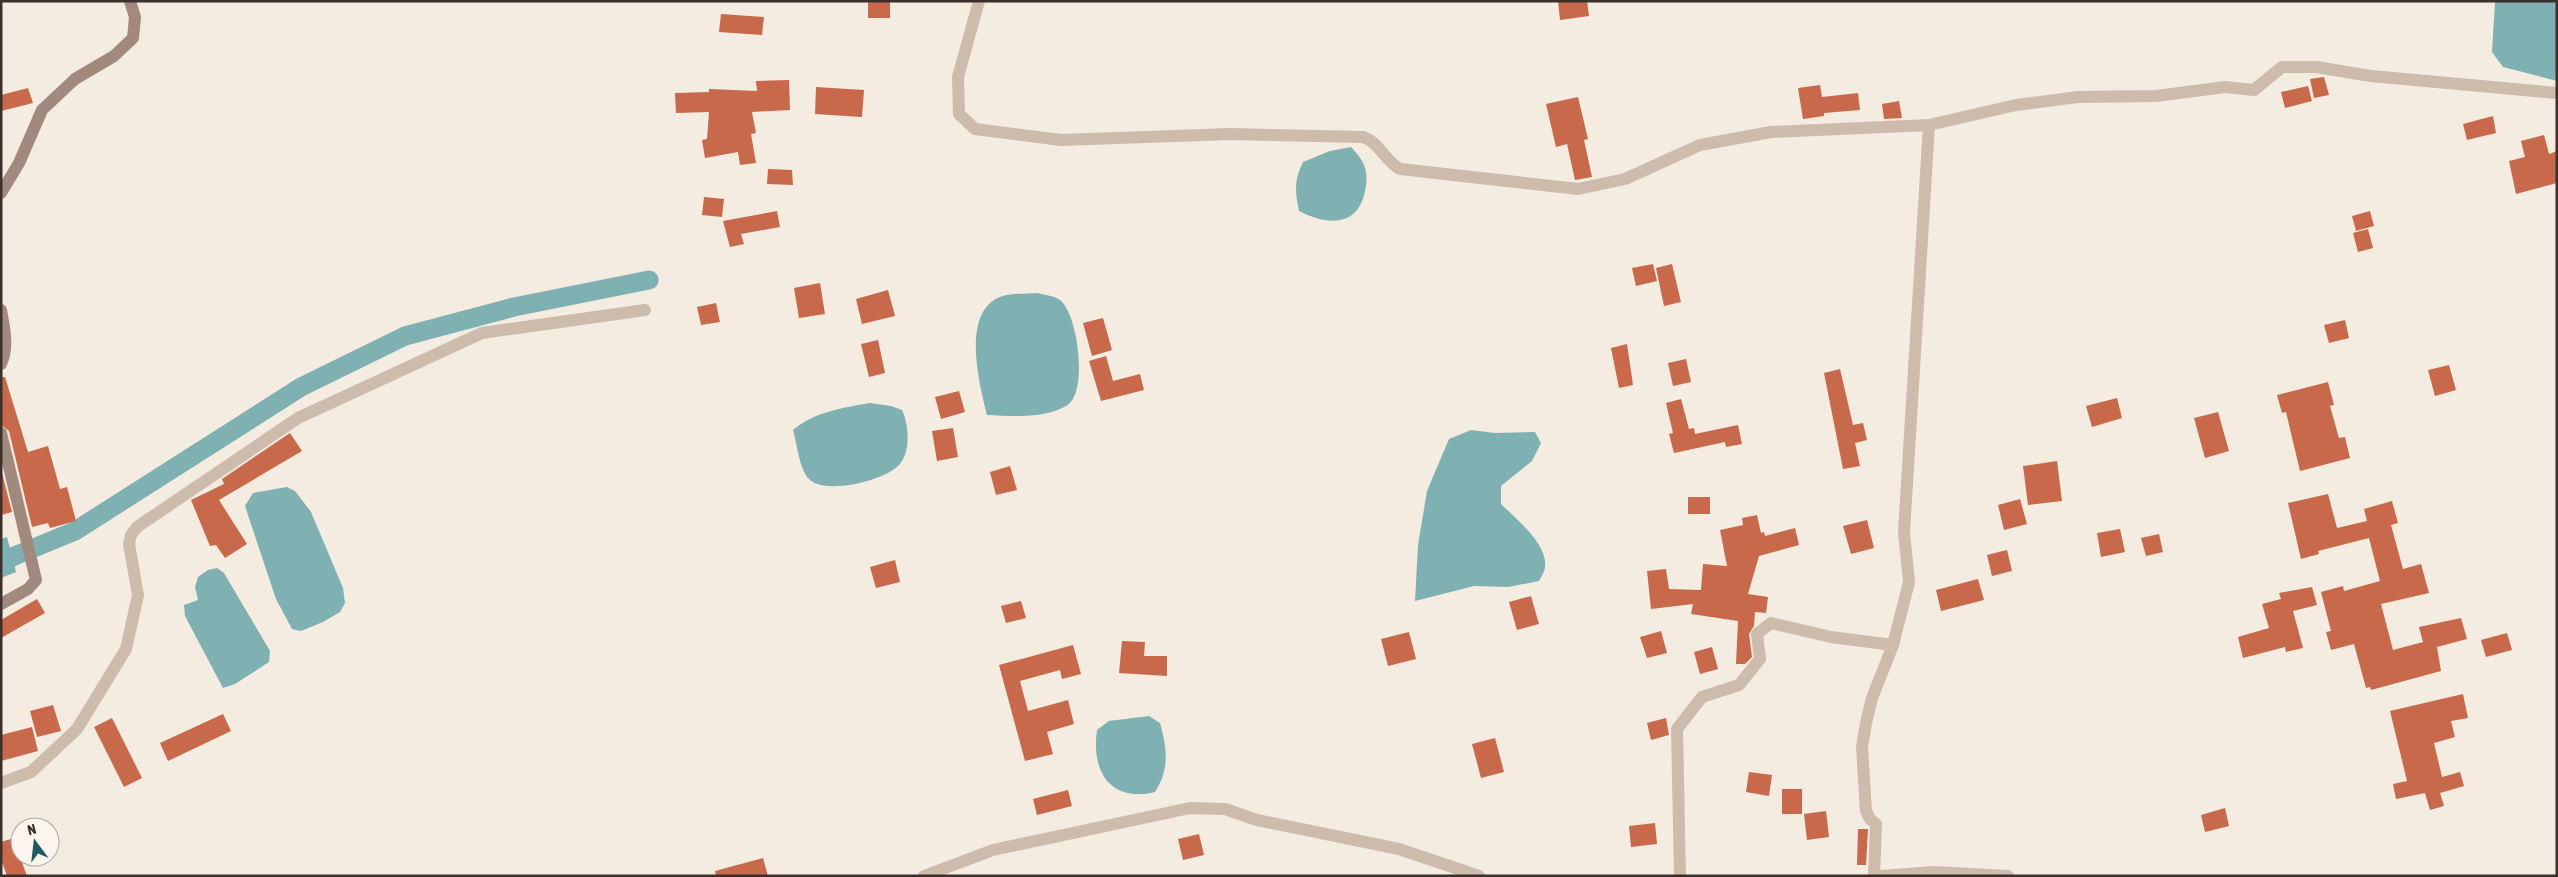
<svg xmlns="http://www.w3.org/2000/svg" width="2558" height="877" viewBox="0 0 2558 877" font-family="'Asap Condensed',sans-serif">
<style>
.water{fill:#7fb0b2}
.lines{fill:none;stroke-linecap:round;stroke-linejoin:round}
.canal{stroke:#7fb0b2;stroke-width:19}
.building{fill:#c8694b}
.street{stroke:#cdbbac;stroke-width:12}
.secondary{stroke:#a18a7d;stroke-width:12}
</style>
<rect width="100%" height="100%" fill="#f4ebe1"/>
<path class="water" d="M2495,1H2557V81L2503,67L2492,52Z
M1351,147C1365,161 1369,172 1365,191C1358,228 1326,225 1299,211C1295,192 1294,180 1303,162L1330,151Z
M1038,293C1044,295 1055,296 1060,300C1078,314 1089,394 1066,406C1043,419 1013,416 987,415C979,383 960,309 1003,296C1013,293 1027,294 1038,293Z
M870,403L891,406L902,410C909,425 911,452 899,465C884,481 823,496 808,478C799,467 797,444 793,430C814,412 842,408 870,403Z
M1471,430L1495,433L1535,432L1541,443L1532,461L1501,486V504C1516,519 1548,544 1545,567C1545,571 1541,577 1539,581L1508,587L1474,586L1415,601L1418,545L1427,491L1449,439Z
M287,487L295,491L311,512L343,588L345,603L340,612L323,622L301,631L292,629L276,599L245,506L253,493Z
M7,537L16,572L1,578V539Z
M217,568L224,573L270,651L269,662L235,684L223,688L185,616L184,605L198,600L195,587L198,577L208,570Z
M1149,716L1160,723C1167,749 1170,768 1155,792C1110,803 1091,771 1097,730L1109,721Z"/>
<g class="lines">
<path class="canal" d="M1,565L12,557L75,531L301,387L405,336L514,307L649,280"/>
</g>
<path class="building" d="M868,1H890V18H868Z
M1558,1H1587L1589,16L1560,20Z
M721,14L764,17L762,35L719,32Z
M2324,77L2329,95L2314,98L2310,79Z
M789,80L790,110L752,112L756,133L751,134L756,163L740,165L738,152L705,158L702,140L707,139L709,112L676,113L675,93L709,92V89L757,91L756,81Z
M1820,85L1822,97L1858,93L1860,110L1824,113V116L1803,119L1798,88Z
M2308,86L2312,101L2285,108L2281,92Z
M816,87L864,90L862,117L815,114Z
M28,88L33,103L1,111V95Z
M1578,97L1588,139L1584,140L1592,177L1575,180L1567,144L1556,147L1546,104Z
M1899,101L1902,118L1884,119L1882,104Z
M2493,116L2496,133L2467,140L2463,124Z
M2544,135L2549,154L2557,151V183L2516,194L2509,161L2525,157L2521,141Z
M768,169L792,170L793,185L767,184Z
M704,197L724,199L722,217L702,215Z
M777,211L780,227L741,234L744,244L730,247L723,221Z
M2370,211L2374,226L2356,231L2352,216Z
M2368,229L2373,248L2358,252L2353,233Z
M1653,264L1657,281L1636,286L1632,268Z
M1672,264L1681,302L1664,306L1656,268Z
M820,283L825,314L799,318L794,288Z
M888,290L895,316L862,324L856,299Z
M716,303L720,322L701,325L697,307Z
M1103,318L1112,350L1092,356L1083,323Z
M2345,320L2349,338L2329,343L2324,325Z
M878,340L885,373L869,377L861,344Z
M1627,344L1633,385L1619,388L1611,348Z
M1106,356L1113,381L1140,374L1144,390L1101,401L1089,361Z
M1686,359L1691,382L1673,386L1668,363Z
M2449,365L2456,390L2435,396L2428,370Z
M1840,369L1853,425L1863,423L1867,440L1855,443L1860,466L1843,469L1824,373Z
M1,377H5L28,452L48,446L60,489L67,487L76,521L50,528L48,523L32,527L9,431L1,425Z
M2328,382L2334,405L2330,406L2339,438L2345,437L2350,458L2300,471L2286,412L2282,413L2277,395Z
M959,391L965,412L941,419L935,397Z
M2117,398L2122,418L2092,427L2086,406Z
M1681,399L1689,429L1694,428L1695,434L1738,425L1742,444L1726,447L1725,442L1674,453L1669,434L1673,433L1666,403Z
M2218,412L2229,451L2205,458L2194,418Z
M953,428L958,457L937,461L932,431Z
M290,433L302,451L219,500L247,544L225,558L216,545L210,546L191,500L224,484L222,479Z
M2057,461L2062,501L2028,505L2023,466Z
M1010,466L1017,490L996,495L990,472Z
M1,469L12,512L1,515Z
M2328,494L2337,528L2367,521L2364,509L2392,501L2398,523L2391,525L2403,569L2421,564L2429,593L2381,604L2393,650L2423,642L2419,627L2461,618L2467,639L2437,647L2441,671L2371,690L2370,687L2366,688L2354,644L2331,650L2326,632L2331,631L2321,592L2343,586L2344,591L2380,581L2369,538L2318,551L2319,554L2301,559L2288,503Z
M1688,497H1710V514H1688Z
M2020,499L2027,524L2004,530L1998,505Z
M1757,515L1761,533L1764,532L1765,536L1795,528L1799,545L1759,556L1748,594L1768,597L1766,613L1755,612L1754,626L1749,634L1752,657L1745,664H1736L1738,621L1691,614L1693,604L1651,609L1647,571L1666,569L1669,589L1701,590L1703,564L1727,566L1720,530L1743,525L1742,518Z
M1867,520L1874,548L1851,554L1843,526Z
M2120,529L2125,552L2101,557L2097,533Z
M2159,534L2163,552L2146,556L2141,538Z
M2007,550L2012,571L1992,576L1987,555Z
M895,560L900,582L876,588L870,567Z
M1978,579L1984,600L1941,611L1936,590Z
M2312,587L2317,605L2293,611L2303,648L2286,652L2285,647L2243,658L2238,637L2269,628L2262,604L2281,599L2279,593Z
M1531,596L1539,624L1517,630L1509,602Z
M37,599L45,613L1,638V620Z
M1021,601L1026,618L1006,623L1001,606Z
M1661,631L1667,653L1647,658L1640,637Z
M1409,632L1416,659L1388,666L1381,639Z
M2507,633L2512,650L2486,657L2481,640Z
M1122,641L1145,642L1144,656H1167V676L1119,673Z
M1073,645L1081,674L1062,679L1060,670L1020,681L1028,711L1068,700L1074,724L1047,732L1053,754L1025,761L999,665Z
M1712,647L1718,669L1700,674L1694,652Z
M2463,694L2468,718L2451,721L2455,737L2434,743L2442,777L2460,772L2464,786L2440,793L2444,806L2430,810L2425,793L2396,799L2393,784L2407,781L2390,711Z
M53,705L61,731L37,737L30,711Z
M223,714L231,731L168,761L160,743Z
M112,718L142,778L124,787L94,727Z
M1666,718L1669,735L1651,740L1647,723Z
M32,727L38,751L1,761V735Z
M1495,738L1504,772L1481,778L1472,744Z
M1749,772L1772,775L1769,796L1746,792Z
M1782,789H1802V814H1782Z
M1068,790L1072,806L1037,815L1033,799Z
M2225,808L2229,826L2205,832L2201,815Z
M1826,811L1829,837L1807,840L1804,814Z
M1655,823L1657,844L1631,847L1629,826Z
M1858,829H1868L1866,865H1857Z
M1199,834L1204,855L1183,860L1178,839Z
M14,838L20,857L27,876H7L1,859V842Z
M763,858L768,876H716L715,871Z"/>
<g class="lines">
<path class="street" d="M979,1L958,77L959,114L975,129L1061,140L1230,134L1363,137C1379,142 1385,161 1400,169L1578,189L1625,179L1700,145L1771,132L1929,125L2016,105L2078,97L2156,96L2225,87L2254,90L2282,67H2316L2371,76L2557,93
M1,783L31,772L77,729L126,649L138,595L129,544L131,535L137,527L298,418L482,333L645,310
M924,876L993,850L1190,808L1225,809L1257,820L1399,849L1479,876
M1680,876L1677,729L1702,697L1739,685L1760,659L1757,634L1771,623L1831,637L1893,645L1909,582L1904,532L1929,125
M1874,876L1876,824L1870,819L1866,811L1862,747L1866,723L1872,698L1893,645
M1882,876L1933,872L2008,876"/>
<path class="secondary" d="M1,193L19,163L42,110L75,79L114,56L133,38L135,17L130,1
M1,310C4,327 9,347 1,364
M1,433L36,580L28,589L1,604"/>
</g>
<rect width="2558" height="877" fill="none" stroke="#3b302b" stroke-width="5"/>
<g transform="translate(35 842) rotate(345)"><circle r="24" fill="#fbf5ee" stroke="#aea6a0"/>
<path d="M0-4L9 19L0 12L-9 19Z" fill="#1f5a5e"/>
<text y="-8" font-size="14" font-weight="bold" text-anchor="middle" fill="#3b302b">N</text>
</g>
</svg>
